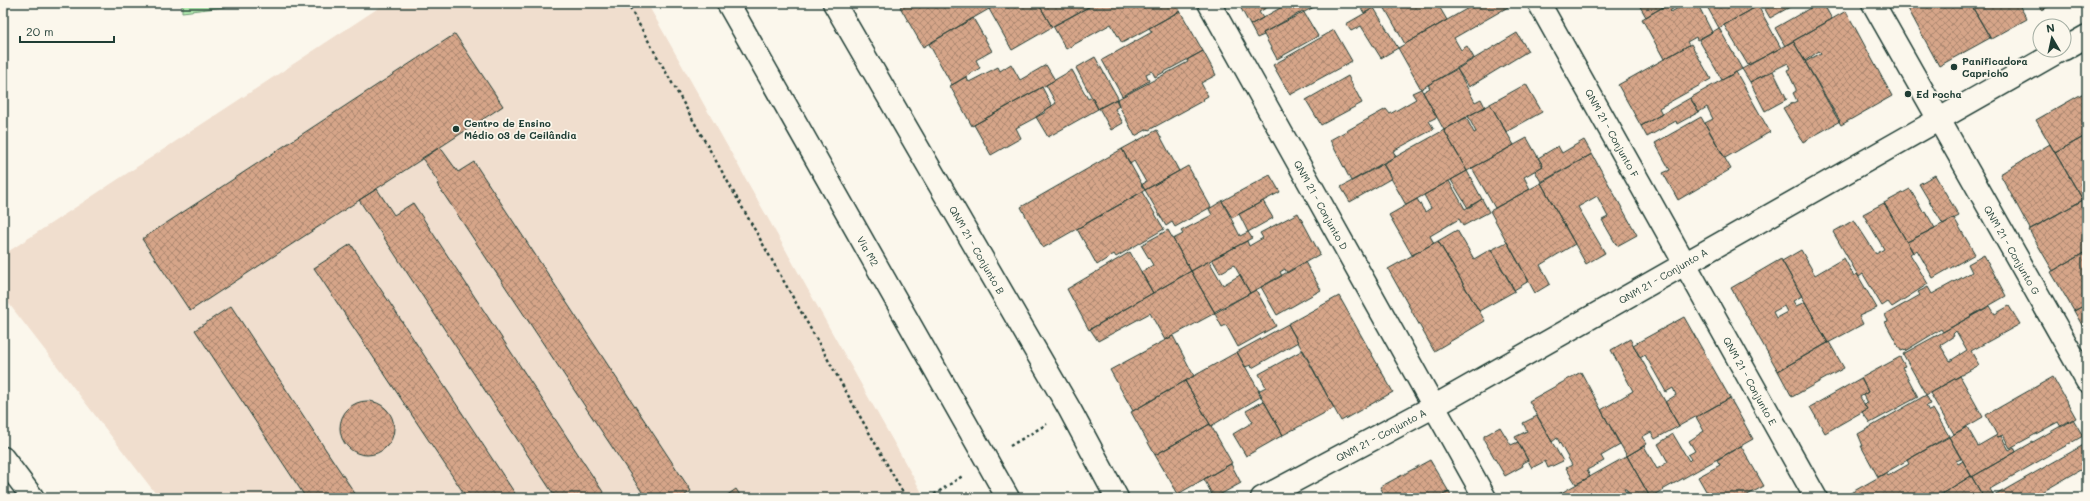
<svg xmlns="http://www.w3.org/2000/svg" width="2090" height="501" viewBox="0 0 2090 501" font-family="Mali,sans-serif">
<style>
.built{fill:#f0dece}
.green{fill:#b6efb2;stroke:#6a9673}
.building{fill:url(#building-cross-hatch);stroke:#1f3d34;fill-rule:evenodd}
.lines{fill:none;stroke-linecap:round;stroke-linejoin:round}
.minor-casing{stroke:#1f3d34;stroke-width:25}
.major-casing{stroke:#1f3d34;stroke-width:25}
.path{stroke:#1f3d34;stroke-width:2.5;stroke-dasharray:3 3;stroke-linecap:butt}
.minor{stroke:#fbf7ec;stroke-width:22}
.major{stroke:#fbf7ec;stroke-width:22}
.poi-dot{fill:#1f3d34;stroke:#fbf7ec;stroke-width:1.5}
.labels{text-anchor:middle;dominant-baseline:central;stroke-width:3.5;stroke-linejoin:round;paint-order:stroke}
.poi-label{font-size:10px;font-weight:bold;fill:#1f3d34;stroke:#fbf7ec;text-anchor:start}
.street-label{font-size:10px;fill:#1f3d34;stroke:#fbf7ec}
</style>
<defs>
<pattern id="building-cross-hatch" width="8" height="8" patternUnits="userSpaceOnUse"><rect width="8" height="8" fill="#d6a589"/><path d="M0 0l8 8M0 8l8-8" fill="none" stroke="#ad8871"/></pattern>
</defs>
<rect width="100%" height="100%" fill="#fbf7ec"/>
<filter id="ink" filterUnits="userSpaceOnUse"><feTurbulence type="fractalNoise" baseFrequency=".025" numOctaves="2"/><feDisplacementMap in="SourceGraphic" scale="8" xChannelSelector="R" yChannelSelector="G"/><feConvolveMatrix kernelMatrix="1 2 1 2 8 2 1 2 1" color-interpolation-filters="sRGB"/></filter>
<g filter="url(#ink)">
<path class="built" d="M386,3H647L925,498H159L3,296V255Z"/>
<path class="green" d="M182,3H250V4L182,12Z"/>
<path class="building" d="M906,3H986L989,9L923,47L900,7Z
M1000,3H1038L1052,27L1012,50L989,9Z
M1038,3H1096L1052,27Z
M1096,3H1176L1180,11L1122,43L1111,24L1066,49L1053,26Z
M1238,3H1275L1259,12L1263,18L1250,25Z
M1289,3H1317L1318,5L1263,33L1264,35L1257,38L1250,25Z
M1358,3H1372L1374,8L1364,13Z
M1382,3H1437L1447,20L1405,44Z
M1477,3H1506L1508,7L1454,38L1461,50L1467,46L1474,58L1421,89L1398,48Z
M1638,3H1670L1646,17Z
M1670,3H1673L1675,7L1670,11L1671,12L1680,7L1678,3H1697L1712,32L1697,40L1696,37L1687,42L1689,45L1664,59L1642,19Z
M1705,3H1763L1719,28Z
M1763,3H1797L1770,18L1762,4Z
M1819,3H1823L1832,19L1785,46L1775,28Z
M1905,3H1970L1990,38L1939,66Z
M1970,3H2018L2027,19L1991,39Z
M2038,3H2055L2042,10Z
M1758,6L1781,48L1748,65L1724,25Z
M1374,8L1398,48L1381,58L1361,26L1351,31L1346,24Z
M1180,11L1203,51L1155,77L1152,71L1146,74L1149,81L1122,96L1102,60L1152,32L1149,28Z
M1303,11L1318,36L1277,59L1263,33Z
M1846,11L1892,96L1841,125L1805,62L1821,53L1819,51L1805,61L1793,41Z
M973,18L992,51L976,60L980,68L952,85L929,44Z
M1719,28L1742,69L1722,80L1699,40Z
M1334,30L1352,61L1290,95L1273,65Z
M1517,33L1528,51L1469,87L1457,69Z
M455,34L503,106L190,311L142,239Z
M1793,41L1840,121L1803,142L1783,108L1797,101L1793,93L1796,91V89L1787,70L1791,68L1788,63L1750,82L1742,69Z
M1691,44L1711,79L1659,108L1662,114L1641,126L1618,85Z
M1203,51L1216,75L1201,83L1208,96L1203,99L1204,100L1149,130L1148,129L1135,136L1116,100L1188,62L1187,60Z
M1095,57L1118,98L1098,109L1076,68Z
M1011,64L1020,80L1046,65L1055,80L972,126L950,86L966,77L969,82L998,67L1000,71Z
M1457,69L1475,102L1481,99L1485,107L1444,130L1423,92L1430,88L1428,85Z
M1072,70L1088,99L1092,97L1098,109L1048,137L1036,117L1056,103L1046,85Z
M1773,71L1787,99L1765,111L1750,82Z
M1736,72L1770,132L1725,158L1705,123L1713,119L1707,107L1699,112L1690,98Z
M1348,76L1362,103L1321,125L1306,100Z
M1526,84L1542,112L1506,132L1490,104Z
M1042,87L1052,106L1044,110L1046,112L1016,128L1021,138L991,155L974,125Z
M1421,89L1437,117L1429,121L1434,129L1393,151L1396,156L1351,181L1330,140L1386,109L1390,114L1416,99L1412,93Z
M2087,91V135L2055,153L2036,120Z
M1690,98L1699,112L1677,124L1676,121L1647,137L1641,126Z
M1117,99L1119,106L1115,109L1123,123L1111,130L1099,108Z
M1490,104L1514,145L1467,171L1444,130L1466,117L1474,133L1476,132L1468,116Z
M1701,117L1731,169L1678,200L1663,173L1670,170L1655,143Z
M1157,130L1179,171L1145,190L1141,185L1146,182L1134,161L1130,164L1122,149Z
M1444,130L1467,171L1406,205L1383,164Z
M2087,135V198L2083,200L2055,153Z
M1527,138L1543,166L1524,177L1530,189L1495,208L1472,168Z
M1584,140L1592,154L1541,182L1535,171L1543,166L1538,158L1558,146L1562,153Z
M2050,144L2083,200L2030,229L2000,174Z
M440,147L458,172L474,162L691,491L681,498H646L437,184L439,183L422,158Z
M1122,149L1145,190L1043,248L1021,207Z
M1592,154L1637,235L1617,246L1602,220L1608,217L1597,196L1578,207L1605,253L1586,264L1541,183Z
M1383,164L1392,178L1350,202L1341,187Z
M1188,166L1211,207L1175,227L1172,222L1166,226L1145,190Z
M1467,171L1482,199L1468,208L1451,180Z
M1270,175L1280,192L1232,218L1222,201Z
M1935,175L1959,216L1943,224L1919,184Z
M1449,181L1465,209L1482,199L1489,212L1463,226L1459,219L1430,236L1434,243L1412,255L1389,215L1417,199L1425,212L1431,208L1424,195Z
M1541,183L1575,244L1540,265L1550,284L1535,293L1490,211Z
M377,189L394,215L413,203L607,498H556L359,200Z
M1910,189L1923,212L1925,211L1935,228L1907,242L1884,203Z
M1142,192L1164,229L1116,257L1114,254L1097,265L1077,229Z
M2085,199L2087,201V251L2053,271L2029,230Z
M1222,201L1240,236L1248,232L1252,238L1191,271L1173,239L1183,234L1181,231L1212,215L1209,209Z
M1263,201L1273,218L1248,232L1239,214Z
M1884,203L1913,252L1910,254L1928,284L1892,307L1888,302L1882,306L1863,274L1859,277L1833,232L1854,220L1876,254L1884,249L1863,214Z
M1298,213L1320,254L1287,273L1285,269L1280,272L1282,276L1250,293L1234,265L1220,273L1212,259L1247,241L1249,246L1263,238L1260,233Z
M1954,218L1975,254L1933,278L1917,250L1913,253L1907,242Z
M1168,230L1191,271L1153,293L1141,272L1153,265L1141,245Z
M1457,230L1474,259L1491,249L1515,291L1479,311L1438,241Z
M1438,241L1485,321L1434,351L1388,269Z
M1507,242L1529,281L1514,290L1491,250Z
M351,244L518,498H467L314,268Z
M1801,250L1815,275L1844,258L1854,276L1857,274L1877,308L1859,316L1863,324L1828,343L1782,261Z
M2087,251V304L2074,311L2051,272Z
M1130,252L1153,293L1089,330L1067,289Z
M1984,255L2006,296L1943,332L1941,329L1905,351L1904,350L1901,351L1885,322L1888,321L1885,315L1920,295L1918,292L1928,287L1932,294L1972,272L1968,264Z
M1781,259L1802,296L1793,301L1796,306L1805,302L1828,343L1778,371L1731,288ZM1784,306L1787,312L1776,318L1773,312Z
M1209,261L1223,285L1240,275L1250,293L1215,313L1191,271Z
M1305,262L1321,290L1277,315L1261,287Z
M1191,271L1215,313L1165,340L1150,313L1098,341L1090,329Z
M1256,290L1276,326L1238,347L1226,325L1222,327L1214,312Z
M1339,296L1393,392L1341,421L1288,324Z
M2087,304V334L2074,311Z
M231,306L330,456L358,498H306L195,330Z
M1990,306L1995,314L2009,306L2020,324L1971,351L1979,365L1926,395L1903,354ZM1956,331L1967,350L1950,361L1940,345L1954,336L1953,334Z
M1684,317L1730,398L1679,426L1665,402L1676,395L1673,388L1666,392L1645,355L1640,358L1633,345Z
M1288,324L1298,342L1252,368L1251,365L1245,367L1237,352Z
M1173,336L1194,376L1133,411L1110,370Z
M1630,339L1679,426L1655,439L1651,432L1642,437L1647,444L1627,456L1601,410L1633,391L1611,350Z
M1829,342L1844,368L1792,397L1778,371Z
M1303,350L1334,408L1283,435L1258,391L1266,387L1259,374Z
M1237,352L1262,396L1211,426L1185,381Z
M1900,357L1905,366L1902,367L1918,397L1870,423L1862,412L1867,409L1864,404L1867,403L1863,395L1868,392L1861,378Z
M1581,372L1620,445L1601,456L1604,461L1587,470L1590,477L1576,484L1566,468L1572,465L1557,438L1552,442L1529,401Z
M1960,376L1983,417L1954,434L1930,393Z
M2053,377L2076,418L2061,427L2058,422L2010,448L2003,435L1998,437L1986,415Z
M1861,378L1868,392L1860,397L1867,409L1825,433L1810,407Z
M1185,381L1210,424L1155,455L1131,412Z
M1926,395L1931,404L1926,406L1929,411L1933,409L1949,436L1878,477L1861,446H1863L1858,434Z
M1730,398L1753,439L1650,497L1627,456L1644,446L1657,469L1668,462L1658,444L1673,434L1689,461L1691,459L1688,455L1695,451L1689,441L1704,431L1696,417Z
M1264,401L1283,435L1246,456L1233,434L1253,422L1246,411Z
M340 428a27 27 0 1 1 54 0a27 27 0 1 1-54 0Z
M1537,416L1563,461L1548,468L1545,461L1532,468L1515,437L1527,431L1523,423Z
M2073,419L2083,436L1990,489L1994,496L2087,443V466L2032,498H1984L1972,477Z
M1210,424L1232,463L1178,494L1155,455Z
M1500,427L1511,445L1518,442L1528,460L1522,463L1523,466L1505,476L1484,440V436Z
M1967,427L1978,446L1997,435L1998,437L2001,436L2009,450L2014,447L2016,452L1972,477L1949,437Z
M1949,437L1961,459L1956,461L1958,464L1963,461L1971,476L1943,493L1933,498H1848L1847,495L1886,473L1888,476L1909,464L1907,460Z
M1741,446L1764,486L1742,498H1710L1698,477L1720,465L1717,460Z
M1627,456L1650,497L1631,498L1626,489H1624L1629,498H1552Z
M1430,460L1449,492L1441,496V498H1386L1380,487Z
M1231,464L1241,483L1214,498L1204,479Z
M1971,476L1984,498H1950L1949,496L1945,498L1943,493Z
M736,489L742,498H723Z
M1449,492L1452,498H1441V496Z"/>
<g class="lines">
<defs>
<path id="minor" d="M1209,3L1485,498
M1539,3L1816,498
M1873,3L2087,381
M2064,49L2087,36
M1262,498L1433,407L2061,50"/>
<path id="major" d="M728,3L1008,498
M834,3L1070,410L1117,498
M3,458L33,498"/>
</defs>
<use href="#minor" class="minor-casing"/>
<use href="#major" class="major-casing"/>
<path class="path" d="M627,3L906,498
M1010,446L1047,424
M929,498L964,475"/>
<use href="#minor" class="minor"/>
<use href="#major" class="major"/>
</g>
</g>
<g class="poi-dot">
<circle cx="1954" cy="67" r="4"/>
<circle cx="1908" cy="94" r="4"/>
<circle cx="456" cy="129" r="4"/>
</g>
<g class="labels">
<g class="poi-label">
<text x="1962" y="61">Panificadora<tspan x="1962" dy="12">Capricho</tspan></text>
<text x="1916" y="94">Ed rocha</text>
<text x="464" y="123">Centro de Ensino<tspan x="464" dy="12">Médio 03 de Ceilândia</tspan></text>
</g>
<g class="street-label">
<text transform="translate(1612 133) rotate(61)">QNM 21 - Conjunto F</text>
<text transform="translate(1321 205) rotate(61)">QNM 21 - Conjunto D</text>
<text transform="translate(977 250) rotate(60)">QNM 21 - Conjunto B</text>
<text transform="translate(2012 250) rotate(60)">QNM 21 - Conjunto G</text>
<text transform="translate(868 251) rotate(60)">Via M2</text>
<text transform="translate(1663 276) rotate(-30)">QNM 21 - Conjunto A</text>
<text transform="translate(1750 381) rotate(61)">QNM 21 - Conjunto E</text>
<text transform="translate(1381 435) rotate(-28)">QNM 21 - Conjunto A</text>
</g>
</g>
<rect width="2090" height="501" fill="none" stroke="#fbf7ec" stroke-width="16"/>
<rect x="8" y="8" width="2074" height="485" fill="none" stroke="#1f3d34" stroke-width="1.5" filter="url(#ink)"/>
<g transform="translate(2052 38) rotate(351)"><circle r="19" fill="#fbf7ec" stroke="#a3ada2"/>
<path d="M0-3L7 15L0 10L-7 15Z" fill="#1f3d34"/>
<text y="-6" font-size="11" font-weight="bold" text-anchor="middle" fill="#1f3d34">N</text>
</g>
<path d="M20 36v6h94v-6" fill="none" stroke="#1f3d34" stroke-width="2"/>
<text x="26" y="36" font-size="12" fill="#1f3d34" stroke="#fbf7ec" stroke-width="3" paint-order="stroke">20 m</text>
</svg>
